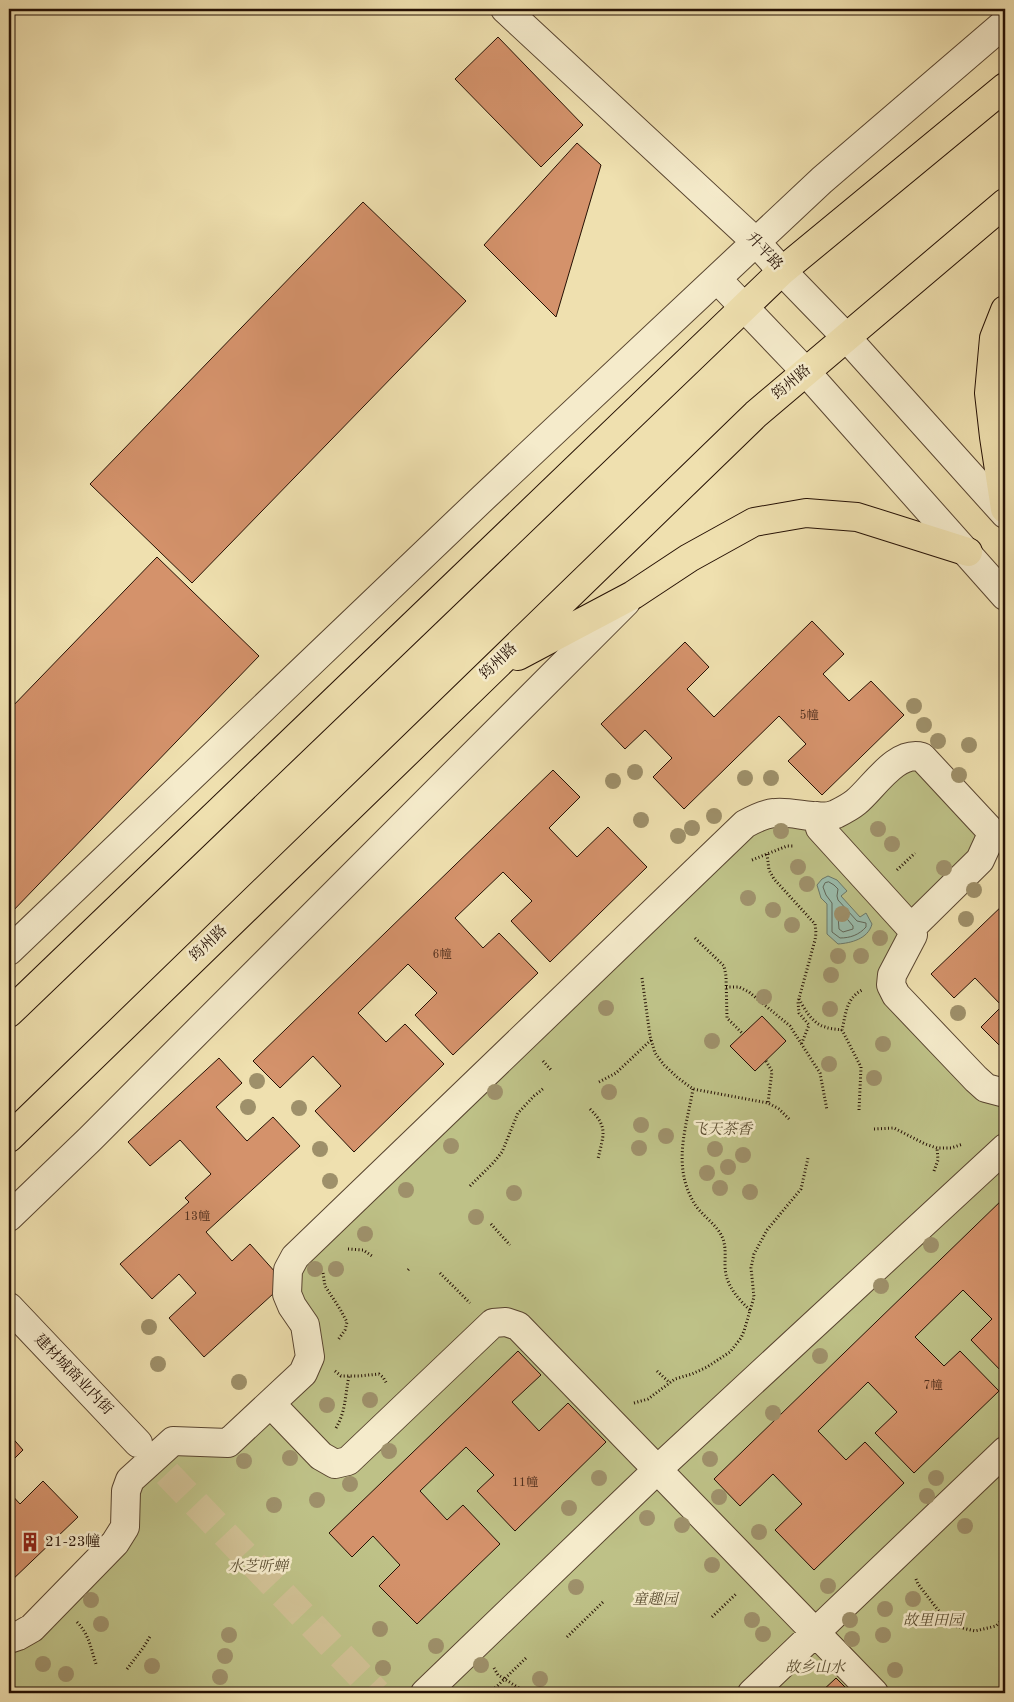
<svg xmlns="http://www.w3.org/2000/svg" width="1014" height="1702" viewBox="0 0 1014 1702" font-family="'Old Standard TT','Noto Serif SC',serif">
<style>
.green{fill:#bec187;stroke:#726846}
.water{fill:#9abdad;stroke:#6b7869}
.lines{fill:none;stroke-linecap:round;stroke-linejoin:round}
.shore{stroke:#606658;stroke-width:1}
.building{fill:#d4926b;stroke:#251004}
.minor-tunnel{stroke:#d1c195;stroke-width:28;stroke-dasharray:28 14;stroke-linecap:butt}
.minor-casing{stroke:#58442f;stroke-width:30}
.major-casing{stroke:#251004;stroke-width:30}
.path{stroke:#251004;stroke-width:3;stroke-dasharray:1 2.5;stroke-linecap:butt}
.minor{stroke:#f5ebcb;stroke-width:28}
.major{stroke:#efe0af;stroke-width:28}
.tree{fill:#9e906a}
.labels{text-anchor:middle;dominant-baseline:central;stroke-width:5;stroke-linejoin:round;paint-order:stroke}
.number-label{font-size:12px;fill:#51301e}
.street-label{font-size:15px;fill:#251004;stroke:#f5ebcb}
.park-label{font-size:15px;font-style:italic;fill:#5b4e32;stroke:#f5ebcb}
.poi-label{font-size:15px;fill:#251004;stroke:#f5ebcb;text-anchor:start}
</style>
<rect width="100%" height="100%" fill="#efe0af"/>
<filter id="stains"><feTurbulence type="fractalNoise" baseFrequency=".004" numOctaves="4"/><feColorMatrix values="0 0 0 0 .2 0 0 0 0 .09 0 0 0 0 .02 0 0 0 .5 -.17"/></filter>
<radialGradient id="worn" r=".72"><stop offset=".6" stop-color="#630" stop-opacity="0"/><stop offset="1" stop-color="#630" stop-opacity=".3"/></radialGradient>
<path class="green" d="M914,755L988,828L892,975L1005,1093V1693H9V1639L115,1543L126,1491L173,1441L228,1443L303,1373L288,1270L745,824L817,816Z"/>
<path class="water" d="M828,876L837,880L847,891L841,896L860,917L866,913L872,924C868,939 851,943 838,944L827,934V904L821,898L817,885L822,879Z"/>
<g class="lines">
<path class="shore" d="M829,882L834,885L838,889L837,896L838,900L857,921L866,923V927C859,935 850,938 840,938L832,932V903L826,895L823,887L825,883Z
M840,914H843L853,926V929L843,932L839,929L838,916Z"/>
</g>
<path class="building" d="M498,37L583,125L541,167L455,79Z
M577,143L601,165L556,317L484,245Z
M363,202L466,301L192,583L90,484Z
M157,557L259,656L9,915V710Z
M812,621L844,654L823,674L849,701L871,681L904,715L822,795L788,761L806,744L779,716L684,809L653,777L672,758L645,730L625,749L601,724L685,642L709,667L687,689L714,717Z
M553,770L580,797L549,828L577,857L608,827L647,867L550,962L511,921L532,901L503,872L455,918L483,948L499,933L538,973L453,1055L415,1015L437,993L408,964L358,1013L386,1042L405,1024L444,1064L354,1152L315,1111L341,1086L313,1056L280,1088L253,1061Z
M1005,903V1051L981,1027L1002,1006L975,978L954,998L931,974Z
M762,1016L786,1041L755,1071L730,1046Z
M219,1058L242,1083L216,1107L247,1141L273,1117L300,1146L206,1232L232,1261L250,1244L285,1283L204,1357L169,1318L196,1293L179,1274L152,1299L120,1264L189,1202L185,1198L211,1174L180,1140L150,1166L128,1142Z
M1005,1197V1375L971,1340L992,1319L963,1290L915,1337L944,1366L960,1351L999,1391L914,1473L875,1433L897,1412L868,1382L818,1431L846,1460L865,1442L904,1483L814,1570L775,1530L802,1504L773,1474L740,1506L714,1479Z
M518,1351L541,1375L512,1402L539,1431L568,1403L606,1442L515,1531L477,1491L494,1475L466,1447L420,1491L447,1520L463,1505L500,1544L417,1624L379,1586L400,1565L373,1536L352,1557L329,1533Z
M9,1434L23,1450L9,1464Z
M43,1481L78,1517L9,1583V1492L20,1504Z
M836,1678L851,1693H820Z"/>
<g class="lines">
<path class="minor-tunnel" d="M138,1443L377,1693"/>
<defs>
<path id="minor" d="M505,9L756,242L782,271L846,337L1005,514
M717,279L806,372L1005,596
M817,816L820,828L911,928L913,935L892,975L891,985L896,995L976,1079L986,1088L1005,1093
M9,951L483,498L822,180L1005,23
M9,1217L90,1139L626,602
M9,1307L138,1443
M271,1404L321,1456L335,1464L348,1461L493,1323L506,1322L518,1326L874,1693
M9,1639L18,1636L32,1628L115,1543L125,1527L126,1491L130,1480L173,1441L228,1443L303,1373L310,1357L305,1325L292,1306L287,1294L288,1270L295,1257L745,824C754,819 764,814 774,813C792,810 819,822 836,814C842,811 850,807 856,802C874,787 896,750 922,757L988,828L991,836L980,860L911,928
M425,1693L658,1469L1005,1148
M752,1693L1005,1451"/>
<path id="major" d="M1005,310L994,338L989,393L994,437L1005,509
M518,656L633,595L689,558L754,522L806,513L857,517L968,552
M9,1013L782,271L1005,87
M9,1138L756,414L1005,203"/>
</defs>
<use href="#minor" class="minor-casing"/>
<use href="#major" class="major-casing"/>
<path class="path" d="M767,854L769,870L774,879L815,924L816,933L815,940L798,1002L799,1013L809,1025L801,1045
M752,860L787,846H793
M897,870L915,853
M695,938L724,966L726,976L727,1018L743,1034
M642,978L650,1036L655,1053L664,1065L678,1078L693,1089L768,1103L779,1109L790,1120
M726,987H739L749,992L790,1026L820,1073L827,1110
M799,999C805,1010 813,1024 825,1027C830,1029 836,1029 842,1030
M543,1061L551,1070
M766,1061L772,1071L768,1103
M599,1082L616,1073L651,1040
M693,1089C686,1129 672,1165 694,1203C702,1216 718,1225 723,1239C726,1248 725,1256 725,1265C725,1284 737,1298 750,1310
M590,1109C609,1128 603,1135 598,1159
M859,1110L861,1067L842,1030C846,1013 846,999 862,990
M874,1129L894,1128L925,1144L937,1148H951L963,1144
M934,1171L938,1160L937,1148
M470,1186L494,1162L502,1152L518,1113L534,1096L544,1088
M491,1224L510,1245
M348,1249L363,1250L372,1256
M408,1270L410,1268
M323,1273L325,1286L340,1309L347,1322L345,1330L338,1340
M440,1273L470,1303
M335,1371L341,1376H359L379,1374L383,1377L387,1384
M657,1371L670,1383
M634,1403L648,1399L675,1379L692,1374L707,1367L730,1352L741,1338L744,1331L754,1297L751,1268L754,1254L767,1230L801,1189L808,1158
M336,1428C346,1411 345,1395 349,1376
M916,1579L918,1584L938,1610L954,1626L975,1631L996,1626L1005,1617
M712,1617L737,1593
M77,1622C89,1634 91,1649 96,1664
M567,1637L604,1601
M494,1668L498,1675L527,1693
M127,1669L143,1648L151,1635
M200,1689L204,1693
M490,1693L526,1658"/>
<use href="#minor" class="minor"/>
<use href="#major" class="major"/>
</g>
<g class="tree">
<circle cx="914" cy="706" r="8"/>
<circle cx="924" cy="725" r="8"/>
<circle cx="938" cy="741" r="8"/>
<circle cx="969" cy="745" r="8"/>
<circle cx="635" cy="772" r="8"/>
<circle cx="959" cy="775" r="8"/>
<circle cx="745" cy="778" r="8"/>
<circle cx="771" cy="778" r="8"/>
<circle cx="613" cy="781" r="8"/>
<circle cx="714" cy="816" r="8"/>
<circle cx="641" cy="820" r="8"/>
<circle cx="692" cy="828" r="8"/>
<circle cx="878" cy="829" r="8"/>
<circle cx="781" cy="831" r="8"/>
<circle cx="678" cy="836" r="8"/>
<circle cx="892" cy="844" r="8"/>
<circle cx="798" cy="867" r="8"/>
<circle cx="944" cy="868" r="8"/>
<circle cx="807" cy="884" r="8"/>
<circle cx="974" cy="890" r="8"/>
<circle cx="748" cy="898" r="8"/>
<circle cx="773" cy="910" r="8"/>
<circle cx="842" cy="914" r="8"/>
<circle cx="966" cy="919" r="8"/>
<circle cx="792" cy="925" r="8"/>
<circle cx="880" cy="938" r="8"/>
<circle cx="838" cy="956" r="8"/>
<circle cx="861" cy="956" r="8"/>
<circle cx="831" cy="975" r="8"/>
<circle cx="764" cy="997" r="8"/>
<circle cx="606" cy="1008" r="8"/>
<circle cx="830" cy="1009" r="8"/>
<circle cx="958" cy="1013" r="8"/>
<circle cx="712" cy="1041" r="8"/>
<circle cx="883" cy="1044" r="8"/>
<circle cx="829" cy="1064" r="8"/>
<circle cx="874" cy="1078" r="8"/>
<circle cx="257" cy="1081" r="8"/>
<circle cx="495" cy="1092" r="8"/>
<circle cx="609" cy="1092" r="8"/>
<circle cx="248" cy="1107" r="8"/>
<circle cx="299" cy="1108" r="8"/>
<circle cx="641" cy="1125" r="8"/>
<circle cx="666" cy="1136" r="8"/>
<circle cx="451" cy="1146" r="8"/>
<circle cx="639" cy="1148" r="8"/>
<circle cx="320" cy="1149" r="8"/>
<circle cx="715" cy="1149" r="8"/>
<circle cx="743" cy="1155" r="8"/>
<circle cx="728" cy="1167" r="8"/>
<circle cx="707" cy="1173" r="8"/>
<circle cx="330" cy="1181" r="8"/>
<circle cx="720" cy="1188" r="8"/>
<circle cx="406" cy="1190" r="8"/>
<circle cx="750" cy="1192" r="8"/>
<circle cx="514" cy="1193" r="8"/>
<circle cx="476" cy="1217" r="8"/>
<circle cx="365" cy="1234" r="8"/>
<circle cx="931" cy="1245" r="8"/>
<circle cx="315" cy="1269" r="8"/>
<circle cx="336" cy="1269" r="8"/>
<circle cx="881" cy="1286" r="8"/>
<circle cx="149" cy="1327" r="8"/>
<circle cx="820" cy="1356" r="8"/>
<circle cx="158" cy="1364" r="8"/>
<circle cx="239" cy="1382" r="8"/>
<circle cx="370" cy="1400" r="8"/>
<circle cx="327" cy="1405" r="8"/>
<circle cx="773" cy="1413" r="8"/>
<circle cx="389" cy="1451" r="8"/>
<circle cx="290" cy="1458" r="8"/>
<circle cx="710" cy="1459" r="8"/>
<circle cx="244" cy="1461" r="8"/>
<circle cx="599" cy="1478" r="8"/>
<circle cx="936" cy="1478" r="8"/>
<circle cx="350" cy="1484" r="8"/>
<circle cx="927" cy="1496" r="8"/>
<circle cx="719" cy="1497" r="8"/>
<circle cx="317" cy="1500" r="8"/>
<circle cx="274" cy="1505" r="8"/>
<circle cx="569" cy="1508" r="8"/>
<circle cx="647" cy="1518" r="8"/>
<circle cx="682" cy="1525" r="8"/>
<circle cx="965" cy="1526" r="8"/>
<circle cx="759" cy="1532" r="8"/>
<circle cx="712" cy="1565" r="8"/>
<circle cx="828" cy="1586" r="8"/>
<circle cx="576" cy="1587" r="8"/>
<circle cx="913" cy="1599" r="8"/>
<circle cx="91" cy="1600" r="8"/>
<circle cx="885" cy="1609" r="8"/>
<circle cx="752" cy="1620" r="8"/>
<circle cx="850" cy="1620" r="8"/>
<circle cx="101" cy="1624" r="8"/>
<circle cx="380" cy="1629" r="8"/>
<circle cx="763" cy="1634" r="8"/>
<circle cx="229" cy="1635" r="8"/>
<circle cx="883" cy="1635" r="8"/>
<circle cx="852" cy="1639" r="8"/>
<circle cx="436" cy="1646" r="8"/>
<circle cx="225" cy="1656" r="8"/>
<circle cx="43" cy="1664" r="8"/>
<circle cx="481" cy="1665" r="8"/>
<circle cx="152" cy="1666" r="8"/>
<circle cx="383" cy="1668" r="8"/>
<circle cx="895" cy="1670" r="8"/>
<circle cx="66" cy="1674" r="8"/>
<circle cx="220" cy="1677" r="8"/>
<circle cx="540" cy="1679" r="8"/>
</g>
<defs>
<symbol id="building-bare" viewBox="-9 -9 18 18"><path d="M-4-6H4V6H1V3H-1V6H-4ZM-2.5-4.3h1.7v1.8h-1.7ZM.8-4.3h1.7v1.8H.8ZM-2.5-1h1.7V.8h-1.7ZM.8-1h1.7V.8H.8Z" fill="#8f2418" stroke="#f5ebcb" stroke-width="2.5" paint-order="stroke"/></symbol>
</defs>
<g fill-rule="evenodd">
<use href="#building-bare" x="16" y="1528" width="28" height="28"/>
</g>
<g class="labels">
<g class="number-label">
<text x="809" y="716">5幢</text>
<text x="442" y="955">6幢</text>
<text x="197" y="1217">13幢</text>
<text x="933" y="1386">7幢</text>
<text x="525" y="1483">11幢</text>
</g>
<g class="street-label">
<text transform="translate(764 252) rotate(47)">升平路</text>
<text transform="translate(792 383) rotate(-40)">筠州路</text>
<text transform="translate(499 662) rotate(-44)">筠州路</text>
<text transform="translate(209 944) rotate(-44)">筠州路</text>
<text transform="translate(73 1375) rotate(46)">建材城商业内街</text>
</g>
<g class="park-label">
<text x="722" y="1130">飞天茶香</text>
<text x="258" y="1567">水芝听蝉</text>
<text x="655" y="1600">童趣园</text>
<text x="933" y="1621">故里田园</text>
<text x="815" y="1668">故乡山水</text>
</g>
<g class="poi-label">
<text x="45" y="1542">21-23幢</text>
</g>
</g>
<rect width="1014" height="1702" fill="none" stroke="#efe0af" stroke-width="30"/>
<rect x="10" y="10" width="994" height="1682" fill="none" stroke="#251004" stroke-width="2.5"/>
<rect x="15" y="15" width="984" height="1672" fill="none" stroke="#251004"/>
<rect width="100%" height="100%" filter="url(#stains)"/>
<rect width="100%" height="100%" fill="url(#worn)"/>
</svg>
